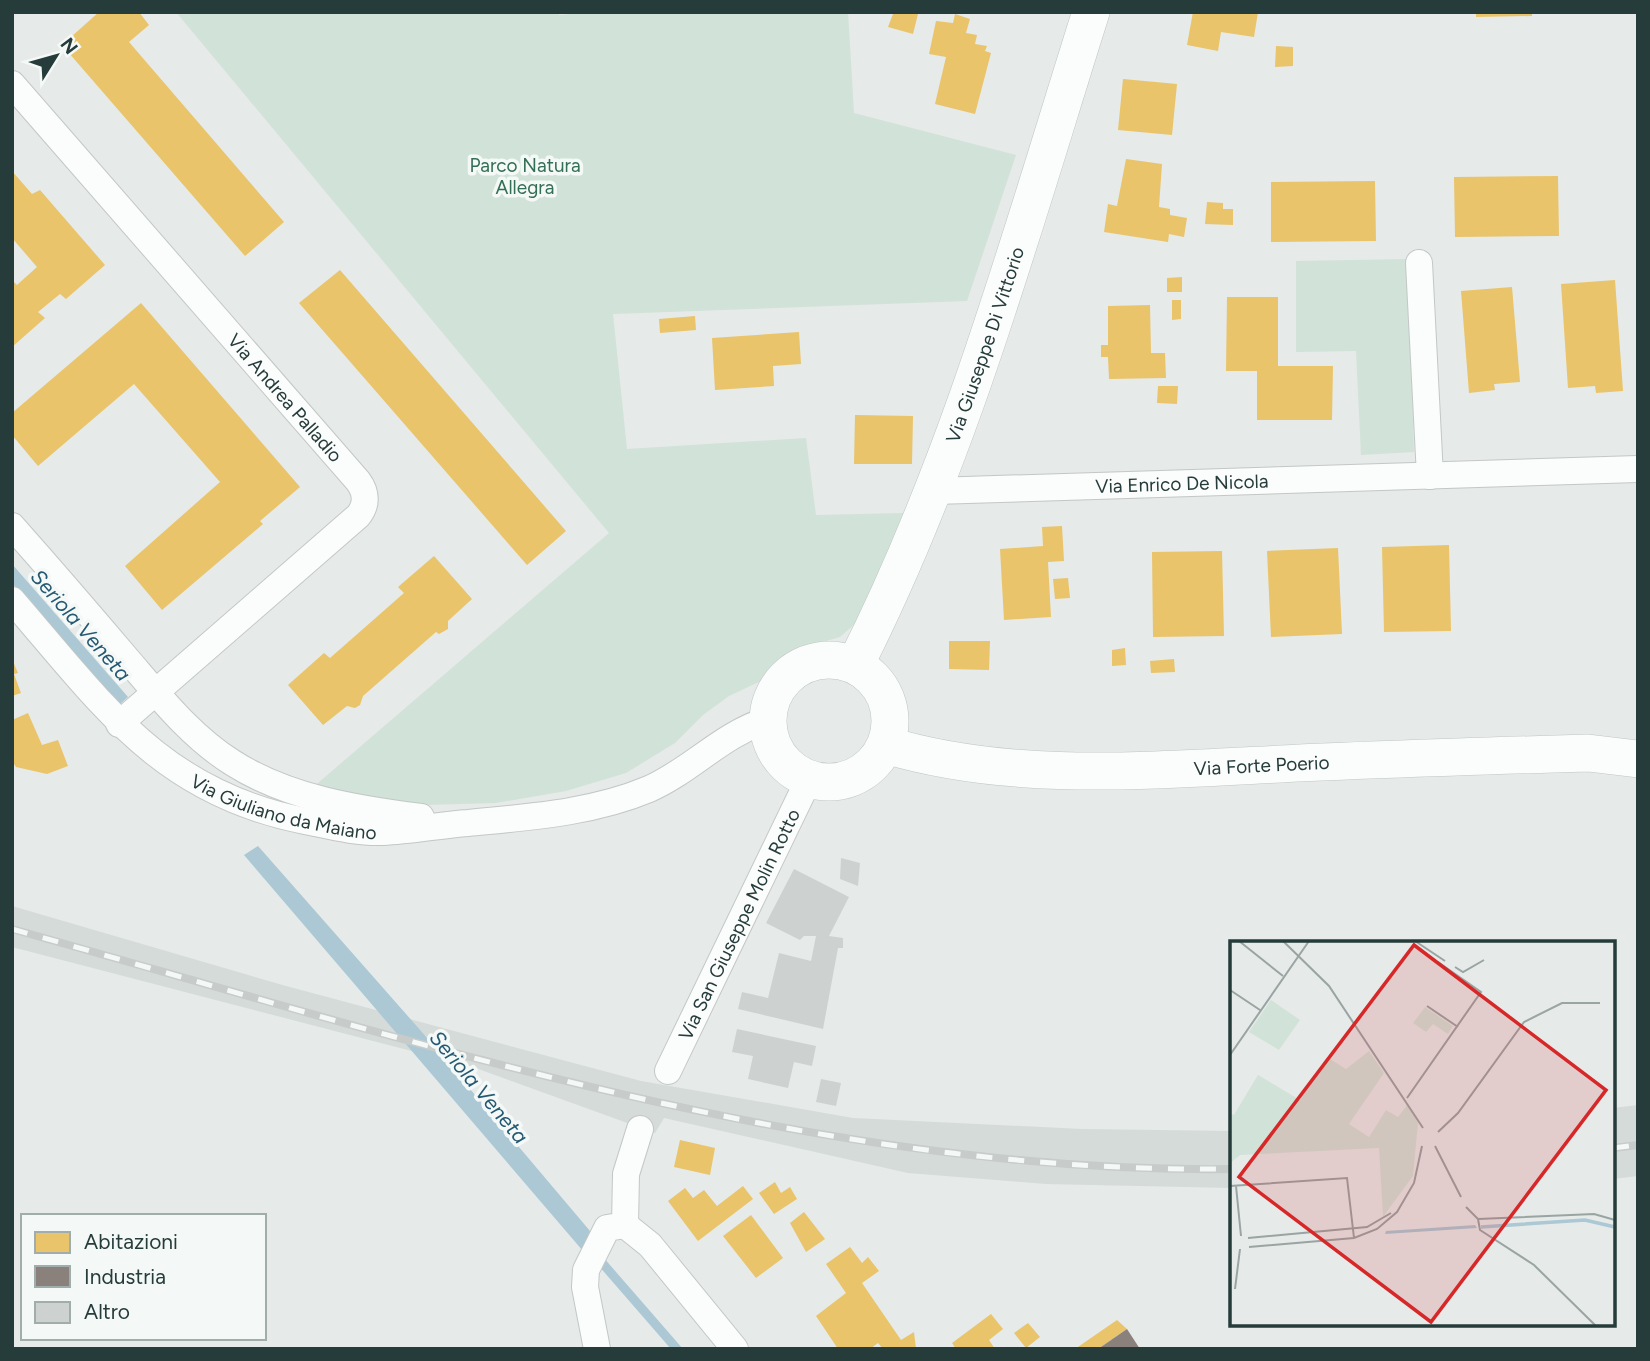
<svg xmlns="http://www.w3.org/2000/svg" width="1650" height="1361" viewBox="0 0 1650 1361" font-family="Figtree,sans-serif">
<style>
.built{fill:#d4dbd9}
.green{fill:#d1e2d8}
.water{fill:#abc8d4}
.homes{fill:#e9c46a}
.industry{fill:#8a817c}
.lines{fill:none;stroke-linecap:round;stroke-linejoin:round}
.stream{stroke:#abc8d4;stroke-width:9}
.building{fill:#cdd2d0}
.street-casing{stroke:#c3c7c6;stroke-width:28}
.secondary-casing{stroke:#c0c6c4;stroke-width:38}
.street{stroke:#fbfcfc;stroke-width:26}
.secondary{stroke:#fbfcfc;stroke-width:37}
.rail-casing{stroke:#c7cbca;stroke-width:8}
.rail{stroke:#f4f9f7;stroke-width:5;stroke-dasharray:16;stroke-linecap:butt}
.labels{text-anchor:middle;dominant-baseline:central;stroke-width:7;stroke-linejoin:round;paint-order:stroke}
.park-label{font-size:19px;fill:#336f54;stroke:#f4f9f7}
.street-label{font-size:19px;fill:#253c3a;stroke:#f4f9f7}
.water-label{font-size:21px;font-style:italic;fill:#255872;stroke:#f4f9f7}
.inset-river{fill:none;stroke:#abc8d4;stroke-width:3.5}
.inset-road{fill:none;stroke:#99a4a3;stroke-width:2}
.view{fill:#d62828;fill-opacity:0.15;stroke:#d62828;stroke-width:3.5}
.inset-edge{fill:none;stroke:#253c3a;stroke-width:3.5}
</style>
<rect width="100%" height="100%" fill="#e6eae9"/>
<path class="built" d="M12,906L286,986L641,1081L853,1118L1082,1129L1232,1131V1188L1046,1184L908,1173L664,1118L655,1133L473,1067L12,947Z
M1638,1105V1176L1613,1179V1108Z"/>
<path class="green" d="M176,12H559V15L591,12H848L854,113L1016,155L967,301L613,314L627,449L806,438L816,515L906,513L857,622L840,637L802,648L786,657L763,680L729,696L703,715L675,743L626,773L566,791L496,803L425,805L311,789L609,533Z
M1408,259L1414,452L1361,455L1356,351L1296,352V261Z"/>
<path class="water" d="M12,564L128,697L119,705L12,583Z
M258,846L421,1031L590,1231L583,1251L244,855Z"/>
<path class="homes" d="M99,12H139L149,25L129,42L284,222L245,256L62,45Z
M898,12L918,14L913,34L888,27L893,14Z
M1193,12H1258L1254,37L1221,32L1218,51L1187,45Z
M1476,12H1532V16L1476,17Z
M955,14L970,19L966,33L977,35L975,44L987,46L985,51L991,53L975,114L935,104L946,57L929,54L936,21L953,23Z
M1276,46L1293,47V66L1275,67Z
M1123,79L1177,84L1172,135L1118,130Z
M1126,159L1162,164L1159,207L1170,209V215L1187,218L1184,237L1169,234L1168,242L1104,232L1108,204L1117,206Z
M12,171L32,194L40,190L105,265L66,299L60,294L38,312L45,318L12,347V280L17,285L37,267L12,238Z
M1558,176L1559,236L1455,237L1454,177Z
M1375,181L1376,241L1271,242V182Z
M1207,202L1223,203V209H1233V225L1205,224Z
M340,270L566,531L527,565L299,303Z
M1182,277V292H1167V278Z
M1615,280L1623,391L1596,393L1595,386L1568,388L1561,284Z
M1512,287L1520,382L1494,384L1495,390L1469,393L1461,291Z
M1227,297H1278V366H1333L1332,420H1257V371H1226Z
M1172,300H1181V319L1172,320Z
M141,303L300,487L260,521L263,524L162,610L125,566L220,482L134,384L38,466L12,435V413Z
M1150,305L1151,353H1165L1166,378L1109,379L1108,357H1101V345H1108V306Z
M695,316L696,330L660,333L659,319Z
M799,332L801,364L773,366L774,386L715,390L712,338Z
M1158,386H1178L1177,404L1157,403Z
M855,415L913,416L912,464H854Z
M1062,526L1064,561L1048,562L1051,617L1004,620L1000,549L1043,546L1042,527Z
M1449,545L1451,631L1384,632L1382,547Z
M1338,548L1342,634L1271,637L1267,551Z
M1222,551L1224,636L1153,637L1152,552Z
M434,556L472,599L448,621V629L439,634L436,632L363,696L360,705L355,708L347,706L323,725L288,685L324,653L330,658L404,593L398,587Z
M1068,578L1070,598L1055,599L1053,579Z
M949,641H990L989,670L949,669Z
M1125,648L1126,665L1112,666V650Z
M12,659L18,673L14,674L21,693L12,696Z
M1174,659L1175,672L1151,673L1150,661Z
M28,713L42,745L58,740L68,766L47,774L16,767L12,761V720Z
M680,1140L715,1148L710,1175L674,1167Z
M775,1182L781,1193L790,1187L797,1199L774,1214L759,1193Z
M743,1186L753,1199L698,1241L668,1201L685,1188L693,1198L704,1190L717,1206Z
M804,1212L825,1239L806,1252L790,1223Z
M751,1215L783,1258L756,1278L723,1236Z
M850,1247L862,1263L868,1257L879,1271L862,1283L901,1340L914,1332L916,1349H883L878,1343L870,1349H838L816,1316L846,1293L826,1264Z
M991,1314L1003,1329L989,1340L995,1349H956L952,1343Z
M1117,1320L1127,1329L1098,1349H1075Z
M1028,1323L1040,1337L1026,1348L1014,1333Z"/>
<path class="industry" d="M1127,1329L1140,1349H1098Z"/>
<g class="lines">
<path class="stream" d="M597,1257L677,1349"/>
</g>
<path class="building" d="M841,858L860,863L858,886L840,879Z
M794,869L849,897L829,936L843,938V948H838L823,1029L738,1009L742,992L768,998L779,953L811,961L816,936H804L800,940L766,923Z
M737,1029L816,1046L812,1066L794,1062L788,1088L748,1079L753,1056L732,1052Z
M821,1079L841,1083L836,1106L816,1102Z"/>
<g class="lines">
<defs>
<g id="street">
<path id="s1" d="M12,84L358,481C367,493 367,505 358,516L119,724"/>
<path d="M1419,263L1430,476"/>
<path id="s2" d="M934,491L1638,469"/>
<path d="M12,526C51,570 89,614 127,659C159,696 191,737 233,763C288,798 357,809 421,817"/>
<path id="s3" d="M12,600C102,704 161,793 305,821C330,826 357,833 383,832C411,831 440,825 468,823C529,817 592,813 649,789C692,770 722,734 768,720"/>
<path id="s4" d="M668,1071L809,779"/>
<path d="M625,1225L650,1245L735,1349"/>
<path d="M597,1349L585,1287L586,1270L607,1228L625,1225L626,1174L640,1129"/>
</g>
<g id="secondary">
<circle cx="829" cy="721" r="61"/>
<path id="s5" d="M855,665C960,458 1021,233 1091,12"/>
<path id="s6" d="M886,745C1012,783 1151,770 1281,764C1383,759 1485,756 1588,753L1638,759"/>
</g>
</defs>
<use href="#street" class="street-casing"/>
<use href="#secondary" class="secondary-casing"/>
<use href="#street" class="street"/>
<use href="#secondary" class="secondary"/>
<defs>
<path id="rail" d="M12,929C410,1040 814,1174 1232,1169
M1613,1148L1638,1145"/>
</defs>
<use href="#rail" class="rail-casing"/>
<use href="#rail" class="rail"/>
</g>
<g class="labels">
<g class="park-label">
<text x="525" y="165">Parco Natura<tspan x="525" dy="22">Allegra</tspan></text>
</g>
<g class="street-label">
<text stroke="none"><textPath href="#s5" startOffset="346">Via Giuseppe Di Vittorio</textPath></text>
<text stroke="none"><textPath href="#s1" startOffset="416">Via Andrea Palladio</textPath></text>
<text stroke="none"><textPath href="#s2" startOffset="248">Via Enrico De Nicola</textPath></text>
<text stroke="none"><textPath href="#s6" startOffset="378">Via Forte Poerio</textPath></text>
<text stroke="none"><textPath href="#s3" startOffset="352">Via Giuliano da Maiano</textPath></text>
<text stroke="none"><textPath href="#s4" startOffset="163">Via San Giuseppe Molin Rotto</textPath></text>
</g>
<g class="water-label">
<text transform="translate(81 625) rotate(49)">Seriola Veneta</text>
<text transform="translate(479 1087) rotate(50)">Seriola Veneta</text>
</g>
</g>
<g transform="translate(1230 941)">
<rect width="385" height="385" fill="#e6eae9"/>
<path d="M41,59L70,79L49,109L19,91ZM195,66L223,85L218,93L203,83L196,91L183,82ZM139,110L154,132L119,183L139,196L156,169L168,176L178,163L188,182L183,235L153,276L149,207L10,214L0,222V172L4,174L28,134L70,159L97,116L116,128Z" fill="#d1e2d8"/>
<path d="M245,284L247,287L155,293L156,290Z" fill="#abc8d4"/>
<path class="inset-river" d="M251,286L355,279L385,286"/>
<path class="inset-road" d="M9,0L53,35M53,0L99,45L193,187M185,0L215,20M225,26L233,31L254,19M0,49L30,69M197,65L228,86M0,114L79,0M177,157L251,51L208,21M208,191L228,172L294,81L332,62H370M205,205L231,256M0,245L117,237L124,297M6,245L11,295M236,266L248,278L250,289L304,324L366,385M248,278L364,273L385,279M18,297L137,286L161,272M19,306L124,297L147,288L167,271L184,242L192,205M5,348L10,308"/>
<path class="view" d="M184,4L376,149L201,381L9,236Z"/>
<rect width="385" height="385" class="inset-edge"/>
</g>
<rect width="1650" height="1361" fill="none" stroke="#253c3a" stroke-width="28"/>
<rect x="21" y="1214" width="245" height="126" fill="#f4f9f7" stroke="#a1adab" stroke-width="2"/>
<rect x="35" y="1232" width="35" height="21" fill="#e9c46a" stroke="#a1adab" stroke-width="2"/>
<text x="84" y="1249" font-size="21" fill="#253c3a">Abitazioni</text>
<rect x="35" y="1266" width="35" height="21" fill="#8a817c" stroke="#a1adab" stroke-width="2"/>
<text x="84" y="1284" font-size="21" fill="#253c3a">Industria</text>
<rect x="35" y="1302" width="35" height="21" fill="#cdd2d0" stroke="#a1adab" stroke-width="2"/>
<text x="84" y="1319" font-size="21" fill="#253c3a">Altro</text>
<g transform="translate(56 56) rotate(53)" stroke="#f4f9f7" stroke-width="5" paint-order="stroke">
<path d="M0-5L12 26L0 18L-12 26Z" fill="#253c3a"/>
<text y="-10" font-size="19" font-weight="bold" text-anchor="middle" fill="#253c3a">N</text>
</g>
</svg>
